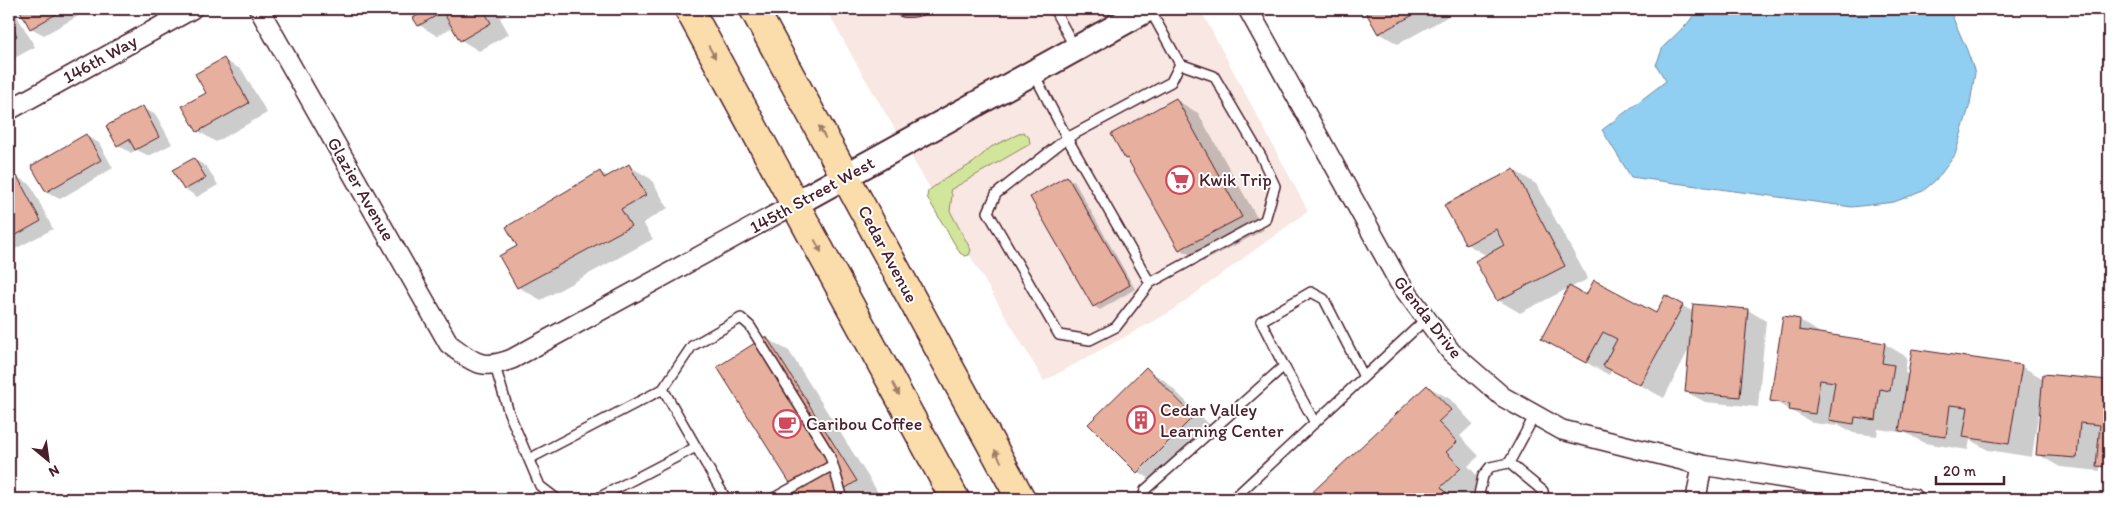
<svg xmlns="http://www.w3.org/2000/svg" width="2118" height="508" viewBox="0 0 2118 508" font-family="Itim,sans-serif">
<style>
.built{fill:#f8e7e2}
.green{fill:#d2e69b;stroke:#8e8263}
.water{fill:#90cff1;stroke:#7489a2}
.shadow{fill:#0003}
.building{fill:#e7b09e;stroke:#4a1f2b}
.lines{fill:none;stroke-linecap:round;stroke-linejoin:round}
.service-casing{stroke:#4a1f2b;stroke-width:12}
.minor-casing{stroke:#4a1f2b;stroke-width:22}
.tertiary-casing{stroke:#4a1f2b;stroke-width:28}
.trunk-casing{stroke:#4a1f2b;stroke-width:31}
.service{stroke:#fff;stroke-width:9}
.minor{stroke:#fff;stroke-width:19}
.tertiary{stroke:#fff;stroke-width:24}
.trunk{stroke:#faddab;stroke-width:28}
.oneway{fill:#a27e6b}
.labels{text-anchor:middle;dominant-baseline:central;stroke-width:4;stroke-linejoin:round;paint-order:stroke}
.street-label{font-size:18px;fill:#4a1f2b;stroke:#fff}
.poi-label{font-size:18px;fill:#4a1f2b;stroke:#fff;text-anchor:start}
</style>
<rect width="100%" height="100%" fill="#fff"/>
<filter id="ink" filterUnits="userSpaceOnUse"><feTurbulence type="fractalNoise" baseFrequency=".02" numOctaves="2"/><feDisplacementMap in="SourceGraphic" scale="10" xChannelSelector="R" yChannelSelector="G"/><feConvolveMatrix kernelMatrix="1 2 1 2 8 2 1 2 1" color-interpolation-filters="sRGB"/></filter>
<g filter="url(#ink)">
<path class="built" d="M826,9H1200L1308,211L1170,312L1044,381L860,70Z"/>
<path class="green" d="M1023,132L1029,137L1030,144L950,190L952,195L950,211L971,250L969,255L965,256L960,253L927,197L928,191L943,180L973,163L991,147Z"/>
<path class="water" d="M1698,9H1949L1967,50L1975,73L1970,104L1955,155L1937,179L1923,191L1894,202L1852,207L1631,177L1602,130L1666,81L1656,65L1663,47L1688,23Z"/>
<path class="shadow" d="M9,9H13L35,47L9,61Z
M20,9H91L44,35L31,28Z
M431,9H516L500,18L509,34L479,51L461,40L453,27L437,36L419,25L415,18Z
M1365,9H1443L1447,17L1398,44L1379,33Z
M224,60L242,70L267,113L216,142L198,131L207,93Z
M1176,100L1198,113L1264,230L1203,262L1180,249L1130,161L1126,158Z
M143,108L156,115L172,144L149,156L137,150L131,153L118,145Z
M86,136L99,143L113,168L60,199L47,192L33,167Z
M194,159L207,167L218,185L197,197L185,189Z
M629,166L651,179L668,208L643,223L653,239L541,300L518,287V246L600,172L609,177Z
M1514,170L1536,184L1588,279L1570,288L1587,297L1656,315L1666,297L1694,312V305L1748,310L1766,321L1758,407L1705,402L1686,392L1690,347L1664,398L1612,370L1609,375L1565,351L1569,288L1520,313L1498,300L1487,256L1467,244Z
M17,177L30,184L53,229L11,251L9,250V181Z
M1067,178L1074,181L1135,289L1100,310L1094,306Z
M1784,318L1800,320L1823,335L1885,344L1907,357L1905,373L1909,375L2021,366L2044,379V376L2109,381V472L2100,466V471L2060,467L2037,454L2041,415H2038L2032,457L1988,450L1970,440L1968,450L1924,443L1899,429V432L1878,429L1877,436L1853,433L1838,424L1837,426L1813,423L1772,400Z
M766,338L789,351L879,494L872,499H802L719,368Z
M1146,369L1164,380L1212,427L1156,482L1138,472Z
M1427,386L1450,399L1473,424L1460,436L1479,456L1468,466L1483,482L1465,499H1307Z"/>
<path class="building" d="M19,9H65L30,29Z
M428,9H483L491,23L460,41L443,12L418,26L413,18Z
M1364,9H1424L1378,34Z
M2100,9H2109V26Z
M9,21L17,36L9,41Z
M224,58L249,103L197,132L182,106L206,93L195,74Z
M1176,98L1242,217L1179,250L1127,158L1125,159L1111,134Z
M143,106L159,137L135,150L129,139L117,146L106,126Z
M86,134L101,160L46,192L31,166Z
M194,158L206,178L184,190L172,170Z
M629,164L646,195L621,209L631,226L517,288L499,256L517,246L506,227L600,171L604,178Z
M1514,169L1565,266L1497,301L1475,261L1504,245L1496,229L1466,245L1444,205Z
M17,176L41,221L9,239V180Z
M1067,176L1130,285L1093,307L1030,197Z
M1594,280L1656,313L1665,295L1683,305L1640,385L1603,366L1617,339L1603,332L1586,363L1541,339L1569,286L1586,295Z
M1693,304L1748,309L1740,397L1685,392Z
M1783,316L1800,319L1799,330L1885,343L1882,363L1894,365L1890,391L1880,389L1876,420L1855,417L1854,424L1829,420L1835,382L1820,380L1815,414L1789,410L1790,404L1770,401Z
M766,336L857,481L828,499H800L717,367Z
M1912,349L2022,365L2009,444L1963,437L1968,407L1950,405L1946,437L1899,431Z
M1146,367L1194,416L1137,473L1088,424Z
M2043,374L2109,380V467L2096,466L2100,425L2080,423L2077,458L2036,455Z
M1427,385L1451,410L1438,422L1457,442L1446,452L1461,468L1441,487L1453,499H1305Z
M1583,493L1616,499H1581Z"/>
<g class="lines">
<defs>
<path id="service" d="M898,9C905,14 916,12 923,9
M1054,9L1075,48
M1150,10L1180,64L1214,76L1261,156L1275,186L1265,220L1150,283L1116,327L1090,340L1059,335L988,212L996,194L1067,138L1171,82L1180,64
M1033,72L1067,138L1150,283
M495,366L509,413L540,486L557,499
M1284,366L1315,423
M663,389L692,346L741,318L750,326L829,454L833,465
M529,459L663,389L726,499
M1509,463L1543,491L1544,499
M596,499L696,447
M772,499L833,465L843,499
M1143,499L1145,490L1284,366L1261,321L1311,292L1324,299L1364,377
M1233,499L1426,319
M1478,499L1483,476L1490,467L1509,463L1535,415"/>
<path id="minor" d="M259,9L449,344C473,362 481,371 512,359L795,204
M1248,9L1399,282L1451,352L1503,397L1562,430L1702,465L1914,499
M9,110L192,9
M1696,499L1702,465"/>
<path id="tertiary" d="M795,204L1148,9"/>
<path id="trunk" d="M689,9L955,499
M754,9L1021,499"/>
</defs>
<use href="#service" class="service-casing"/>
<use href="#minor" class="minor-casing"/>
<use href="#tertiary" class="tertiary-casing"/>
<use href="#trunk" class="trunk-casing"/>
<use href="#service" class="service"/>
<use href="#minor" class="minor"/>
<use href="#tertiary" class="tertiary"/>
<use href="#trunk" class="trunk"/>
</g>
<defs><path id="oneway-solid" d="M-6-.8H1V-3.2L6.5 0L1 3.2V.8H-6Z" transform="scale(1.25)"/></defs>
<g class="oneway">
<use href="#oneway-solid" transform="translate(712 52) rotate(61)"/>
<use href="#oneway-solid" transform="translate(822 132) rotate(-119)"/>
<use href="#oneway-solid" transform="translate(818 246) rotate(62)"/>
<use href="#oneway-solid" transform="translate(896 389) rotate(62)"/>
<use href="#oneway-solid" transform="translate(998 456) rotate(-118)"/>
</g>
</g>
<defs>
<symbol id="supermarket-ring" viewBox="-11 -11 22 22"><circle r="9.5" fill="#fff" stroke="#d1495b" stroke-width="1.5"/><path d="M-6-5.5h2.5l.6 2H6L4.5 2H-2.5L-4.4-4H-6ZM-1.5 3.2a1.3 1.3 0 1 0 .1 0ZM3 3.2a1.3 1.3 0 1 0 .1 0Z" fill="#d1495b"/></symbol>
<symbol id="building-ring" viewBox="-11 -11 22 22"><circle r="9.5" fill="#fff" stroke="#d1495b" stroke-width="1.5"/><path d="M-4-6H4V6H1V3H-1V6H-4ZM-2.5-4.3h1.7v1.8h-1.7ZM.8-4.3h1.7v1.8H.8ZM-2.5-1h1.7V.8h-1.7ZM.8-1h1.7V.8H.8Z" fill="#d1495b"/></symbol>
<symbol id="cafe-ring" viewBox="-11 -11 22 22"><circle r="9.5" fill="#fff" stroke="#d1495b" stroke-width="1.5"/><path d="M-5.5-4.5H6V0H3Q3 3.5 0 3.5H-2.5Q-5.5 3.5-5.5 0ZM3-3.2v2h1.7v-2ZM-6 4.5H4V6H-6Z" fill="#d1495b"/></symbol>
</defs>
<g fill-rule="evenodd">
<use href="#supermarket-ring" x="1164" y="164" width="32" height="32"/>
<use href="#building-ring" x="1125" y="404" width="32" height="32"/>
<use href="#cafe-ring" x="771" y="408" width="32" height="32"/>
</g>
<g class="labels">
<g class="street-label">
<text transform="translate(100 59) rotate(-29)">146th Way</text>
<text transform="translate(361 189) rotate(60)">Glazier Avenue</text>
<text transform="translate(812 195) rotate(-29)">145th Street West</text>
<text transform="translate(888 254) rotate(62)">Cedar Avenue</text>
<text transform="translate(1428 317) rotate(52)">Glenda Drive</text>
</g>
<g class="poi-label">
<text x="1199" y="180">Kwik Trip</text>
<text x="1160" y="410">Cedar Valley<tspan x="1160" dy="21">Learning Center</tspan></text>
<text x="806" y="424">Caribou Coffee</text>
</g>
</g>
<rect width="2118" height="508" fill="none" stroke="#fff" stroke-width="30"/>
<rect x="15" y="15" width="2088" height="478" fill="none" stroke="#4a1f2b" stroke-width="2" filter="url(#ink)"/>
<g transform="translate(48 460) rotate(151)" stroke="#ffffff" stroke-width="4" paint-order="stroke">
<path d="M0-4L9 19L0 12L-9 19Z" fill="#4a1f2b"/>
<text y="-8" font-size="14" font-weight="bold" text-anchor="middle" fill="#4a1f2b">N</text>
</g>
<path d="M1936 476v8h68v-8" fill="none" stroke="#4a1f2b" stroke-width="2.5"/>
<text x="1943" y="476" font-size="15" fill="#4a1f2b" stroke="#ffffff" stroke-width="4" paint-order="stroke">20 m</text>
</svg>
